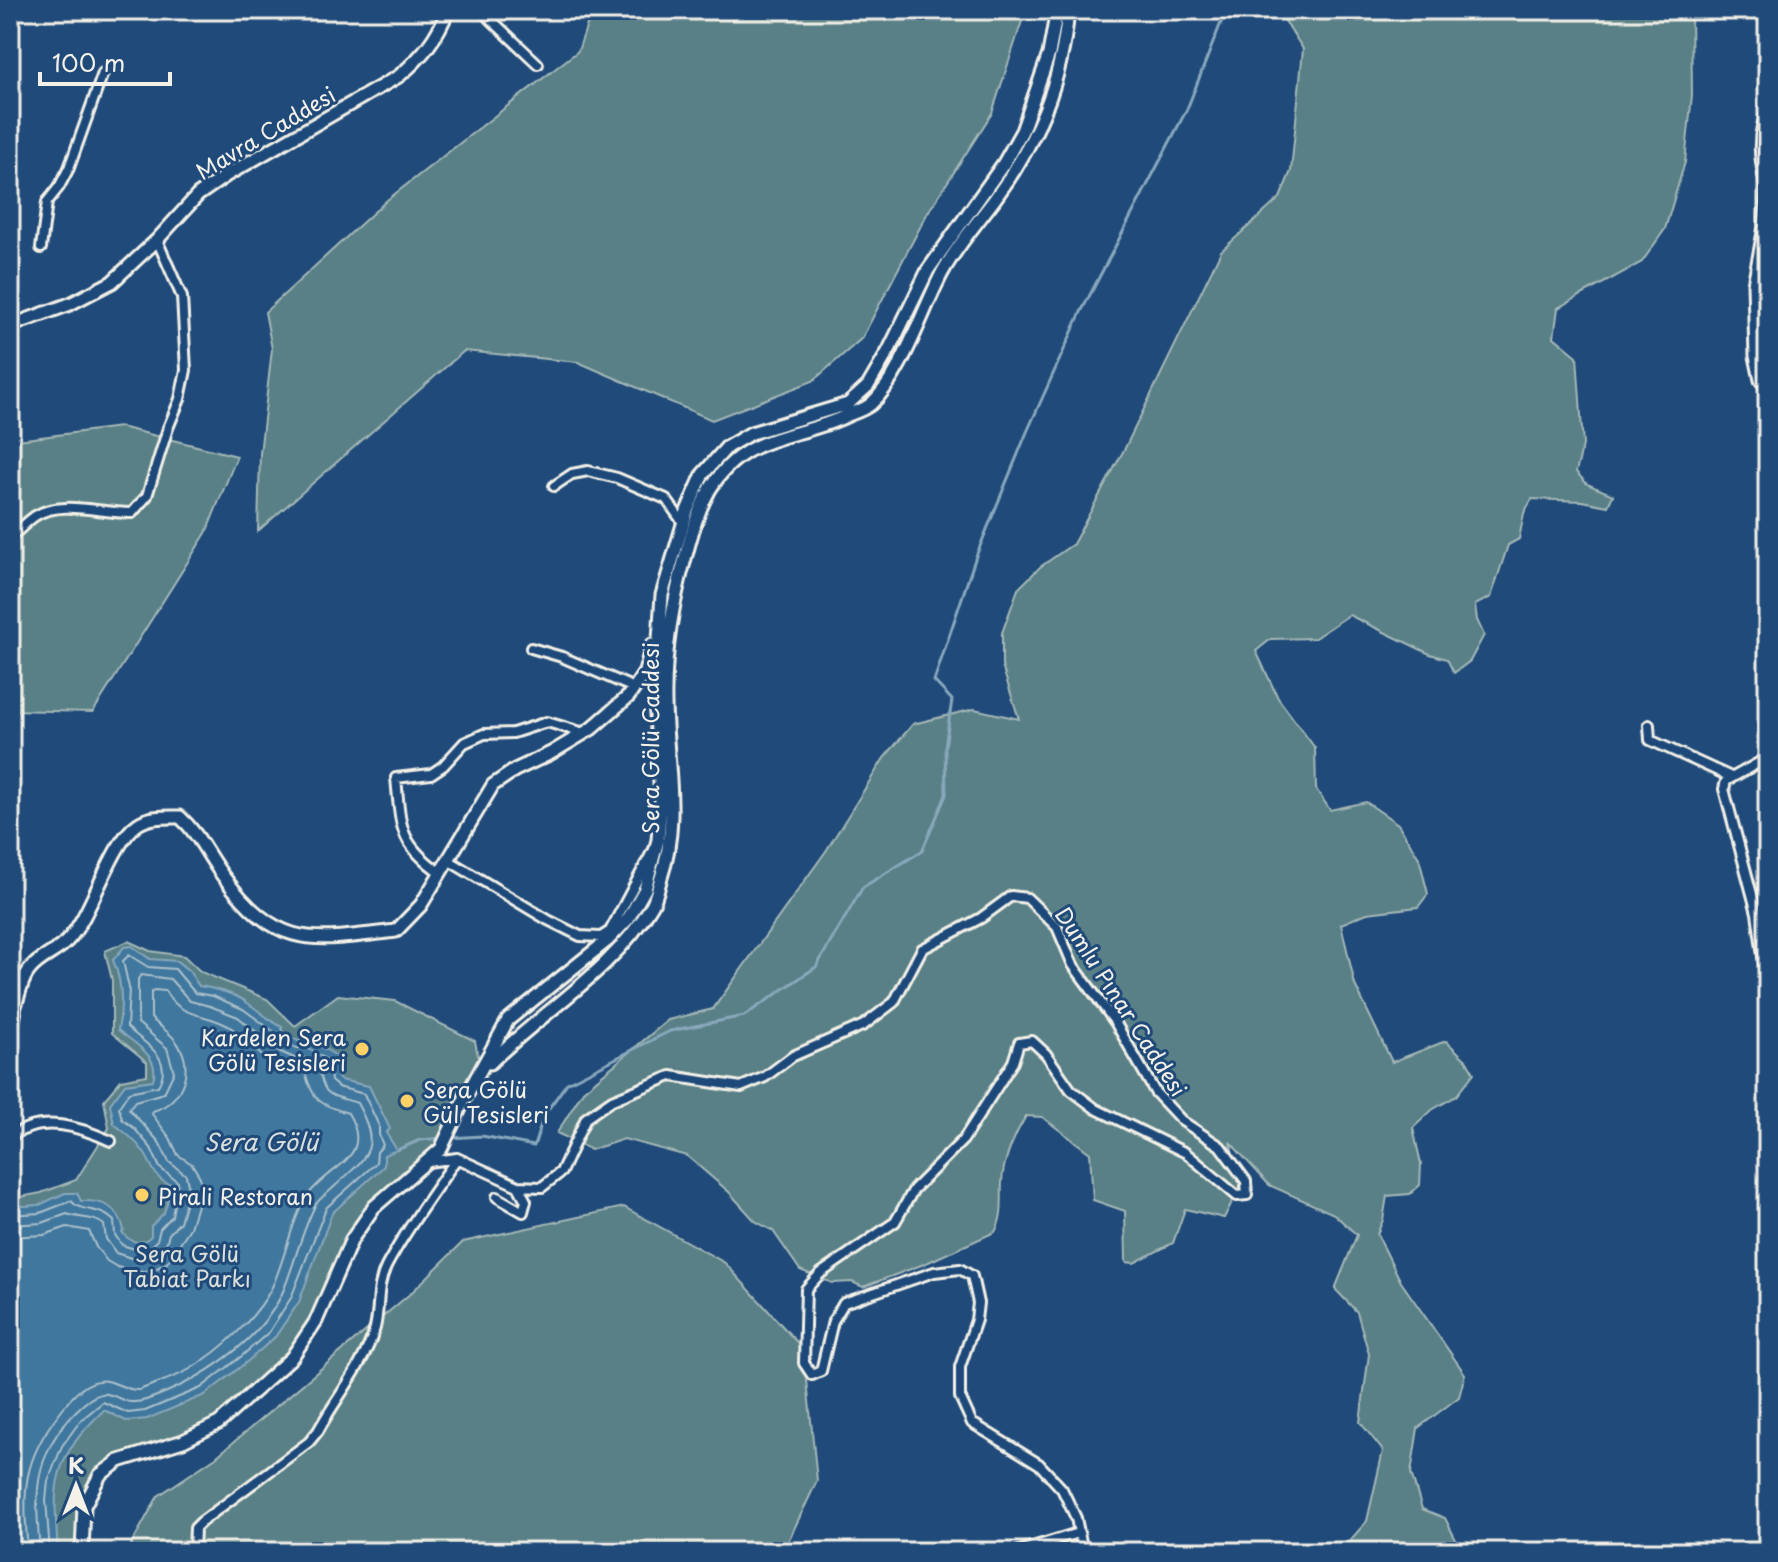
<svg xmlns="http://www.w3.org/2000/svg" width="1778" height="1562" viewBox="0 0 1778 1562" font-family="'Playpen Sans',sans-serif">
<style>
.green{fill:#588086;stroke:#a6b8b7;stroke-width:2}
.water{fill:#41779e;stroke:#89a8bc;stroke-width:2}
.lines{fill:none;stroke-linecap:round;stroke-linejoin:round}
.shore{stroke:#acc0ca;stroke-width:2}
.stream{stroke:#89a8bc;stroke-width:3}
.street-casing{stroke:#f4f1e8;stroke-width:14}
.secondary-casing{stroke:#f4f1e8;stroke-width:17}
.street{stroke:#1f4a7a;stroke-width:8}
.secondary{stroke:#1f4a7a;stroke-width:11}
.poi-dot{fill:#ffd166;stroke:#1f4a7a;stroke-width:3}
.labels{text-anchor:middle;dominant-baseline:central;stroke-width:6;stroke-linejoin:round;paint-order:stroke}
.street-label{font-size:22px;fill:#f4f1e8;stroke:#1f4a7a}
.poi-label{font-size:22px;fill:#f4f1e8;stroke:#1f4a7a;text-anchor:start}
.park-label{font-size:22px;fill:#dde0d9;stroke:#1f4a7a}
.water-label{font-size:24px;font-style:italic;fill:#d9dfdd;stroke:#1f4a7a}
</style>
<rect width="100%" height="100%" fill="#1f4a7a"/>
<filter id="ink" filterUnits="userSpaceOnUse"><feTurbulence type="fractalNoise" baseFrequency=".0125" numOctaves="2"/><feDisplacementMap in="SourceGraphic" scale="16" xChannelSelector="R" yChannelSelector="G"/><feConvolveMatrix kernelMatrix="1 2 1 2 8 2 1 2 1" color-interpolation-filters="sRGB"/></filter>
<g filter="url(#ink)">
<path class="green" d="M592,10H1005L1023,18L992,113L927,214L862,338L813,381L712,420L578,362L464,351L258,531L260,454L272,349L265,312L387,200L578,51Z
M1278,10H1691L1692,95L1685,162L1665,229L1642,262L1558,308L1554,337L1577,356L1583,445L1576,472L1587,484L1613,495L1608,506L1582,501L1532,499L1524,513L1519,539L1508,545L1491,597L1475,605L1477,620L1484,635L1470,661L1454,673L1447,659L1430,654L1349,615L1315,638L1271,639L1256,651L1278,698L1315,748L1316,789L1330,810L1366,802L1398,824L1419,858L1428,894L1418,907L1367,913L1341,924L1355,985L1392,1062L1446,1041L1467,1061L1474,1073L1456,1096L1432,1110L1413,1128L1421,1164L1420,1185L1410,1194L1387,1196L1383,1220L1377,1234L1401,1282L1465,1374L1459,1397L1418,1428L1411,1473L1422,1509L1445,1518L1462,1552H1340L1367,1521L1383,1451L1360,1422L1369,1354L1357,1312L1335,1289L1357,1235L1334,1214L1269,1185L1230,1142L1241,1184L1224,1218L1185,1209L1173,1243L1134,1263L1126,1262L1125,1211L1093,1200L1090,1153L1042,1117L1026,1116C1015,1134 1003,1160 1002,1182C1001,1200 1004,1216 995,1232L924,1264L863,1287L852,1282L832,1283L800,1270L773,1231L755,1221L729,1192L687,1156L624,1139L591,1150L557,1133L583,1091L668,1020L713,1009L826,851L884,758L913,724L974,709L1019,719L1002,666V633L1018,589L1040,567L1073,544L1125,448L1221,251L1280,198L1291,171L1303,49Z
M120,427L237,456L206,533L93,712L10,710V441Z
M128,941L150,951L184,956L201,972L267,999L295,1026L338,995L395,1001L475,1041L481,1071L441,1149L374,1207L292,1357L219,1423L120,1461L101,1475L84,1506L82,1552H10V1199L41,1193L76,1180L109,1128L104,1100L121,1080L147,1075V1062L112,1033V980L105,951Z
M624,1207L725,1263L804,1350L817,1481L783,1552H127L158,1496L216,1457L411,1293L463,1242Z"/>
<path class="water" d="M132,946L150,959L177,961L189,971L199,986C214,988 237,994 249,1004C261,1012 270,1021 282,1027V1033L298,1041L308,1039L340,1058L337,1076L340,1080L369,1086L390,1129L386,1133L397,1150L384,1155V1166L332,1213L299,1302L275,1337L248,1361L205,1395L147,1419L126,1421L104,1410C51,1460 53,1484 58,1552H10V1207L39,1205L65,1193H77L81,1201C103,1200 119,1207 124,1230L122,1232C129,1242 141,1246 151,1236V1226L164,1213L172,1185C154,1181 153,1165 143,1151C135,1140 125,1132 114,1124L110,1104L125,1084L153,1080C161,1057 134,1043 118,1030C123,1006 123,983 113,960L124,947Z"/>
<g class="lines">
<path class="shore" d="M10,1215L40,1213L71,1201C83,1214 98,1205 114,1221L115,1235L122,1245L138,1250L150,1247L157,1240L160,1229L172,1216L178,1182L160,1168L151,1148L134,1128L122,1119L119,1107L129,1092L158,1086C175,1057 144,1044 127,1027L129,988L123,961L129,955L148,967L175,969L195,993L213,996L243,1009L273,1031L278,1040L296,1048H307L329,1061L331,1081L338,1087L364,1094L379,1126V1135L383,1145L377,1152L376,1163L326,1208L291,1298L269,1332L243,1355L201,1388L145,1411L128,1413L103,1402L81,1420L62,1446L48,1481L46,1500L50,1552
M10,1225L42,1223L67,1214C79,1219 94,1216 104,1225L106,1239L116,1253L137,1260L153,1257L165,1247L169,1234L180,1222L189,1190L186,1175L169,1162L159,1142L129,1109L135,1101L164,1093L174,1072L167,1048L138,1023V979L141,975L170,979L190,1001L210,1006L238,1017L264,1038L272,1048L294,1058H305L318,1066C326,1098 325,1093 357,1103C382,1149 368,1156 334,1187C328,1193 320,1198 316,1204C302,1230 295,1262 284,1289C263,1341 196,1383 146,1400C112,1411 114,1373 76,1411C32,1456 35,1494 40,1552
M10,1237L44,1235L67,1227L89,1231L96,1247L107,1261L117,1267L139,1272L155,1269L167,1263L190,1228L201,1192L200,1177L192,1164L178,1155L170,1138L152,1114L153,1111C184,1102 196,1065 175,1040C169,1032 159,1026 151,1018V993L154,990L165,991C184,1022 208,1011 233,1029C244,1038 254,1050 265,1058C277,1066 292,1068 305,1072C313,1101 320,1105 348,1113C375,1158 331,1164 308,1195C292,1217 285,1260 272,1287C257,1318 220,1351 190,1369C175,1378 156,1383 139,1390C124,1391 113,1378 98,1381C82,1384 69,1400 60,1412C21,1462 23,1492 28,1552"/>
<path class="stream" d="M450,1138L482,1136L534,1146L544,1115L567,1083L670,1031L744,1016L816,967L863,887L922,851L946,795L945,747L952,700L934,681L976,556L1027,432L1081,312L1187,109L1226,10
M397,1150L420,1140L442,1138"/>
<defs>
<path id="street" d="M481,10L538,64
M1766,190C1760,161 1755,136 1768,109
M41,248L47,202L59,187L69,168L103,73
M554,486L572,474L588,471L617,478L666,499L684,524
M10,537C19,531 26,522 35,516C61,499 103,514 132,513L147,496L168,428L180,399L186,370L182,297L157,240
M531,648L562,657L634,688
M1649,725L1650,740L1731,777
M1768,753L1760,762L1726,781L1724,789L1757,913L1768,991
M448,860L548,920L580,936L601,937L610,931L651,854
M441,873C398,843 401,827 396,778L431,774L443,766L464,743L484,734L513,733L547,722L584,733
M10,1044L16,1013
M10,1137C42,1114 80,1127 111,1141
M428,1162L457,1158L518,1186L542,1187L561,1172L586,1118L612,1100L671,1076L741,1087L765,1077L793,1056L864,1025L894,1002L922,949L981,918L1011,896L1027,898L1057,927L1073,965L1115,1022L1155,1092L1182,1121L1220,1146L1246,1181L1247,1195L1237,1196L1186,1153L1096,1109L1071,1090L1046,1054L1032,1041L1019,1043L1013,1062L963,1140L914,1189L895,1222L821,1273L806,1289L804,1363L812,1375L821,1371L833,1321L844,1303L934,1272L960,1269L972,1276L978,1303L976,1320L960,1367V1397L972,1423L1039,1464L1062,1489L1076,1518L1083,1552
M497,1197L523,1212L526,1201L518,1186
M194,1552L195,1528L201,1522L309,1442L318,1431C337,1396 364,1366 375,1328C380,1307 376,1287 386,1267C406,1229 433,1194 457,1158
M1016,1552L1078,1533"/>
<path id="secondary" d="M1768,189L1765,227L1754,284L1756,356L1761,380L1768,386
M10,326L70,304L112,282L157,240L198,195L227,175L399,76C422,57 437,38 448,10
M10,1018C18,1004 19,984 28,972C37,958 56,953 67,941C93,914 110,843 138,824C150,816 165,817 180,817C199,834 208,856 223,876C279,951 311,941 396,931L421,905L493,785L515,770L551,753L591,729L629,696L645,672L652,645
M490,1063C543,1011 614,970 652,905C656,898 658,889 660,881C681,819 666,765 665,702C664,651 672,604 686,555C692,532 698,510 710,489C746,431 795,441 848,415C856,412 865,409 871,404C902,376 922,311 942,273C956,247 976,224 994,200C1037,142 1062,82 1068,10
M82,1552L84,1506L100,1475L119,1461L183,1441L219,1423L292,1357L316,1321L352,1239L374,1207L441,1149L465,1098L508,1020L608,940L628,919L645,889L658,840L661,801L655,697L662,595L687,511L703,474L727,447L751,433L848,404L868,386L889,350L928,270L1004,163L1022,131L1049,54L1057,10"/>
</defs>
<use href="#street" class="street-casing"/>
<use href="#secondary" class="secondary-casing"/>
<use href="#street" class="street"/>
<use href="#secondary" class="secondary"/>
</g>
</g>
<g class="poi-dot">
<circle cx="362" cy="1049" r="8"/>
<circle cx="407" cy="1101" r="8"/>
<circle cx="142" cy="1195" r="8"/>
</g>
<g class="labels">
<g class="street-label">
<text transform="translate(265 132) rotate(-31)">Mavra Caddesi</text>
<text transform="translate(649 738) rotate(-90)">Sera Gölü Caddesi</text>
<text transform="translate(1122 1001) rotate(57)">Dumlu Pınar Caddesi</text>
</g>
<g class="poi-label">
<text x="346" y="1036" text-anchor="end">Kardelen Sera<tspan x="346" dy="25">Gölü Tesisleri</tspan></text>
<text x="423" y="1088">Sera Gölü<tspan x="423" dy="25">Gül Tesisleri</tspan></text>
<text x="158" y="1195">Pirali Restoran</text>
</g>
<g class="park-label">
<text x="187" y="1252">Sera Gölü<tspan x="187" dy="25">Tabiat Parkı</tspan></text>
</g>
<g class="water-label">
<text x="261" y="1141">Sera Gölü</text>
</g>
</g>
<rect width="1778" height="1562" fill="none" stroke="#1f4a7a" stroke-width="40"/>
<rect x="20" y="20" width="1738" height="1522" fill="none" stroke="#f4f1e8" stroke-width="3" filter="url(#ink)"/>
<g transform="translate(76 1486)" stroke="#1f4a7a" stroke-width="6" paint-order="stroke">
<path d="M0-6L14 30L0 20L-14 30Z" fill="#f4f1e8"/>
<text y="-12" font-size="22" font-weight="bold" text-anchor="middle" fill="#f4f1e8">K</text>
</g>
<path d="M40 72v12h130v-12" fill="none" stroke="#f4f1e8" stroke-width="4"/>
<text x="52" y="72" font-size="24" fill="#f4f1e8" stroke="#1f4a7a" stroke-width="6" paint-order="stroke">100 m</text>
</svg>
